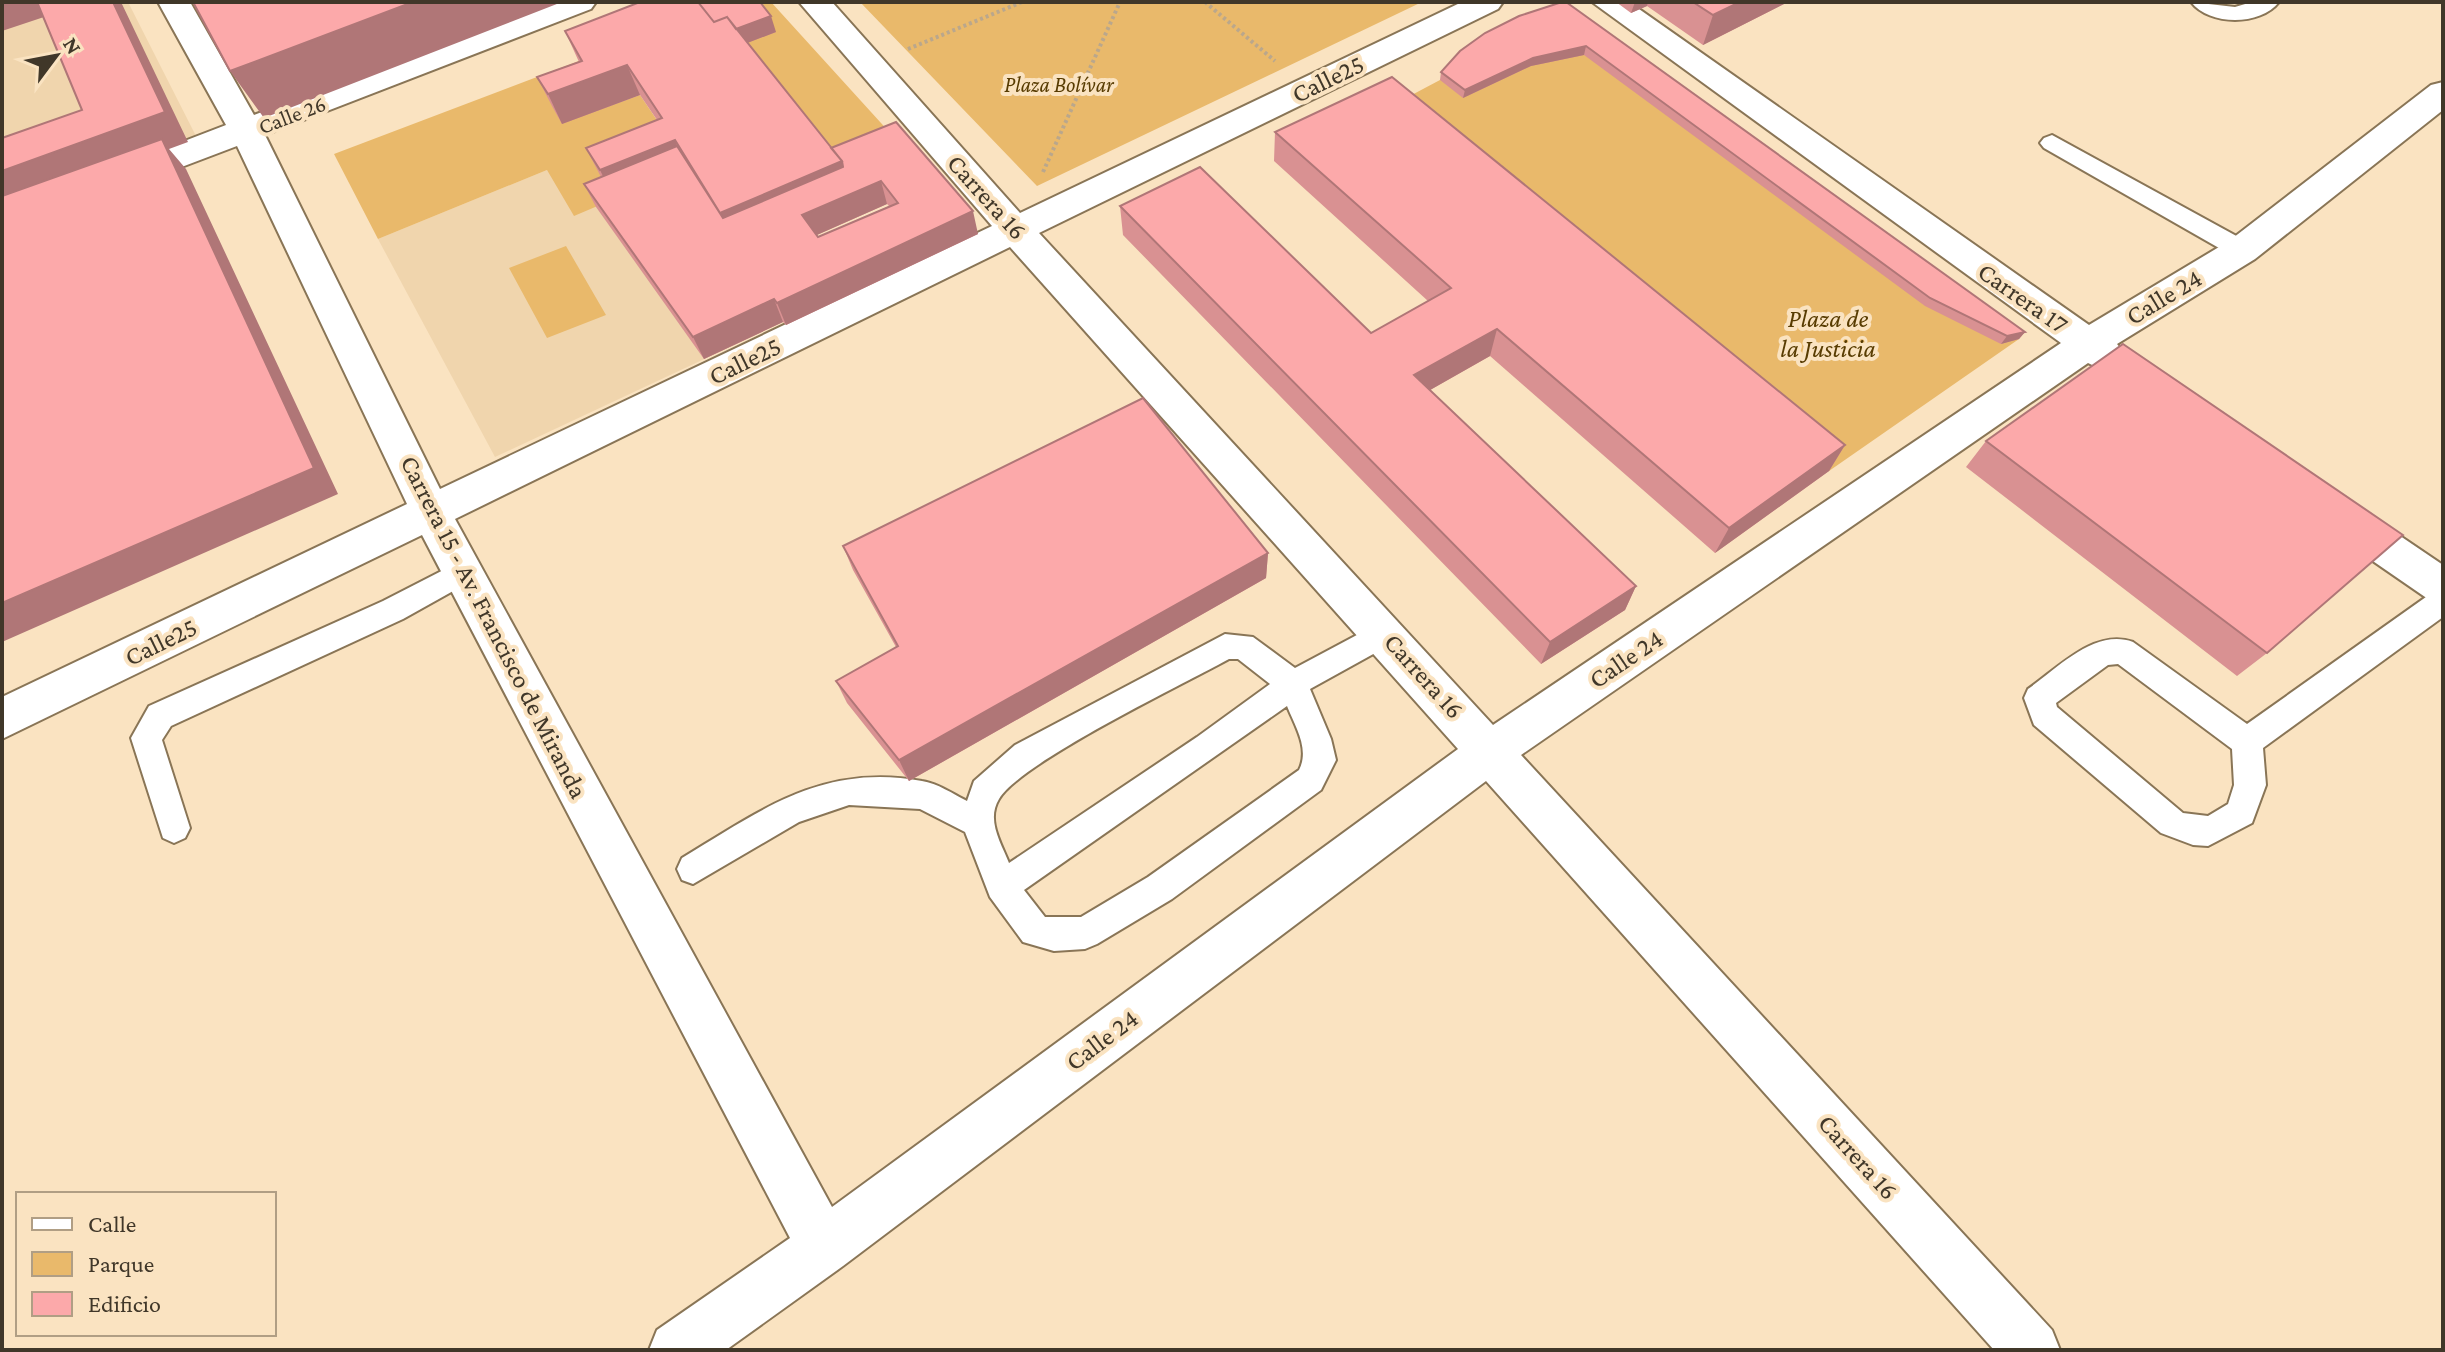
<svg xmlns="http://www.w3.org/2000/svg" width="2445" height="1352" viewBox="0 0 2445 1352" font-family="'Crimson Pro',serif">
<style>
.built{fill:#f0d5ad}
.green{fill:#e9b96b}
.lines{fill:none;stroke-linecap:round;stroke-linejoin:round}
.lane-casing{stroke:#897556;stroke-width:4}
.street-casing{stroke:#897556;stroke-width:4}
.path{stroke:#baa78c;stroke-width:4;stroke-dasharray:3 3;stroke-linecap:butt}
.lane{fill:#fff;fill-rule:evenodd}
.street{fill:#fff;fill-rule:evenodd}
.wall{fill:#d99192;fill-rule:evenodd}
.shaded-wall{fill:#b07677}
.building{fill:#fca9aa;stroke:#b07677;stroke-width:2;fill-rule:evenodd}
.labels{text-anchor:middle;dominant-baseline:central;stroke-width:8;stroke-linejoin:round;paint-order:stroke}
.far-park-label{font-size:22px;font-style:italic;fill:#583c02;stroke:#fae3c1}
.far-street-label{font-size:22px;fill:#403729;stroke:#fae3c1}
.street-label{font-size:26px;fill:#403729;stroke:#fae3c1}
.park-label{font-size:26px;font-style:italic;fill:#583c02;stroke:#fae3c1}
</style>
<rect width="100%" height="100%" fill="#fae3c1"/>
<path class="built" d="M2,2H128L198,140L2,214Z
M547,170L614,199L687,170L783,322L495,457L378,239Z"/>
<path class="green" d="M751,2H771L901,145L836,172L737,47Z
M860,2H1422L1037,186Z
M1563,10L2019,339L1829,471L1389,107L1440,80L1459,59Z
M579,61L596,90L562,123L640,95L675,147L614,199L574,216L547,170L378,239L334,154Z
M566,246L606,315L547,338L509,268Z"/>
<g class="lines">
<defs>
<path id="lane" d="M2191,2L2235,7L2252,2H2279C2260,26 2210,26 2191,2Z
M2052,135L2251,244L2254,250L2251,256H2233L2044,148L2040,143L2044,138Z
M461,561L471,565L475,573L471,581L403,619L171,726L162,740L190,828L185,838L174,843L163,838L131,738L149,706L383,601Z
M2443,589V617L2263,748L2266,785L2252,823L2208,846L2193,845L2161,833L2034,725L2024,698L2028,689C2058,668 2095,628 2133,642L2247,724L2433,592ZM2118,664L2232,749L2234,785L2228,804L2208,816L2183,813L2057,707L2056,703L2108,665Z
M1385,620L1395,624L1400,633L1395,642L1310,689L1331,739L1336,760L1321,790L1172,899L1097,944L1085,949L1054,951L1023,942L990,897L965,832L920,809L849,805L799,822L693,884L682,880L677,869L682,858C761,810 823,763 922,781C937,783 953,794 967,801L974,781L1015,745L1225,634L1253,637L1295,668ZM1229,659H1238L1270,684L1197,737L1009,863C1001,843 986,820 999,799C1021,762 1184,684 1229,659ZM1287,706C1295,726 1310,749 1299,770L1148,877L1081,917H1045L1024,890Z"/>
<path id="street" d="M158,2H190L254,115L551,2H596L591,9L265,135L440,489L992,226L799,2H832L1020,213L1462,2H1503L1498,9L1039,233L1493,725L2061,343L1592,2H1629L2089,325L2229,241L2431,85L2443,82V110L2255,259L2117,344L2130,360L2124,370L2111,374L2088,363L1521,755L2052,1330L2060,1350H1994L1486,781L843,1266L726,1350H649L657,1330L790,1238L422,535L2,739V697L407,504L237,146L121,190L109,186L104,178L109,170L226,125ZM1010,247L1458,749L832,1207L455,519Z
M2336,498L2350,502L2443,565V605L2428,599L2322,526L2316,514L2322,502Z"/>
</defs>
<use href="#lane" class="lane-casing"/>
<use href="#street" class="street-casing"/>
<path class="path" d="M1205,2L1275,61
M908,49L1022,2
M1043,172L1120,2"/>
<use href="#lane" class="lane"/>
<use href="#street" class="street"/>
</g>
<path class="wall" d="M1562,2L2025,332L2019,339L2001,344L1925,306L1584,55L1531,66L1463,98L1440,80L1441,72Z
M1616,2H1788L1703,45L1647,6L1631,13Z
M565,31L776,32L747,43L831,148L978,234L786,325L783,322L704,359L596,207L584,184L601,177L586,148L657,120L640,95L562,124L552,106L537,77L579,62ZM887,204L889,206L818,237L817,235Z
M1275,132L1845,445L1829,471L1715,553L1490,356L1430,390L1636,586L1625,610L1541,664L1123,235L1120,206L1371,333L1428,301L1274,161Z
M1986,441L2267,653L2237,676L1966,467Z
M843,546L1268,553L1266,578L909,781L847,703L836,681L896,647L853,570Z"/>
<path class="shaded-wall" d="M2,2H44L53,14L2,31Z
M113,2H121L188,142L169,149L186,169L338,494L2,642V171L165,112Z
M413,2H562L264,118L230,71Z
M1635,2H1648L1647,6L1631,13Z
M1740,2H1788L1703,45L1713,15Z
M771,16L776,32L724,52L718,35Z
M1586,46L1584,55L1531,66L1463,98L1465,90L1533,58Z
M627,65L640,95L562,124L548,94Z
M675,140L687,170L614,199L600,170Z
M842,161L850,190L732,241L720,213Z
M881,181L887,204L810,238L802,215Z
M973,211L978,234L786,325L777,303Z
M774,299L783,322L704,359L693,337Z
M1497,329L1490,356L1409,402L1414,375Z
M2025,332L2019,339L2001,344L2007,336Z
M1845,445L1829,471L1715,553L1729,528Z
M1268,553L1266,578L909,781L899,760Z
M1636,586L1625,610L1541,664L1550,642Z"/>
<path class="building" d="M37,2H113L165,112L2,171V138L82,110Z
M193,2H413L230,71Z
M640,2H698L714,22L727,17L842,161L720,213L675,140L600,170L586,148L662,118L627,65L548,94L537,77L582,61L565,31Z
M698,2H760L771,16L736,29L727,17L714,22Z
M1562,2H1566L2025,332L2007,336L1930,298L1586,46L1533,58L1465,90L1441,72L1460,51L1485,33L1519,16Z
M1693,2H1740L1713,15Z
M1392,77L1845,445L1729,528L1497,329L1414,375L1636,586L1550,642L1120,206L1200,167L1371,333L1451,288L1275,132Z
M896,122L973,211L777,303L774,299L693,337L584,184L677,146L723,218L843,167L842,161L831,148ZM881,181L898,203L818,237L802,215Z
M162,139L314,468L2,603V196Z
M2123,344L2403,535L2267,653L1986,441Z
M1143,398L1268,553L899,760L836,681L898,646L843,546Z"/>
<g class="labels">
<g class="far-park-label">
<text x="1059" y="84">Plaza Bolívar</text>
</g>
<g class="far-street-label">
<text transform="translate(292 115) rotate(-21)">Calle 26</text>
</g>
<g class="street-label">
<text transform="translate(1328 79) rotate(-26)">Calle25</text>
<text transform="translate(987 197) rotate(48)">Carrera 16</text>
<text transform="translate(2164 297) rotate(-31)">Calle 24</text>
<text transform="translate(2023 298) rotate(35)">Carrera 17</text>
<text transform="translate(745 361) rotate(-26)">Calle25</text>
<text transform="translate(494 627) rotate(63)">Carrera 15 - Av. Francisco de Miranda</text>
<text transform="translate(161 642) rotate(-26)">Calle25</text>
<text transform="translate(1626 659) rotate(-34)">Calle 24</text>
<text transform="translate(1424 676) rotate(48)">Carrera 16</text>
<text transform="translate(1102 1040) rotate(-37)">Calle 24</text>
<text transform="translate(1858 1157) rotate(48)">Carrera 16</text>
</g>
<g class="park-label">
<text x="1828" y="318">Plaza de<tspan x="1828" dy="30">la Justicia</tspan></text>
</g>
</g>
<rect width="2445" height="1352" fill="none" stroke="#403729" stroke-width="8"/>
<rect x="16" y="1192" width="260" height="144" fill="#fae3c1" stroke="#b09e84" stroke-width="2"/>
<rect x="32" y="1218" width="40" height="12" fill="#ffffff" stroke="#b09e84" stroke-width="2"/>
<text x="88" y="1232" font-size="24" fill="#403729">Calle</text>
<rect x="32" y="1252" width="40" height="24" fill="#e9b96b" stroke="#b09e84" stroke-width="2"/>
<text x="88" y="1272" font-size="24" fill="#403729">Parque</text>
<rect x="32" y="1292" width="40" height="24" fill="#fca9aa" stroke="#b09e84" stroke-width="2"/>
<text x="88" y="1312" font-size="24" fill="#403729">Edificio</text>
<g transform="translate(56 56) rotate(58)" stroke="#fae3c1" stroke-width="6" paint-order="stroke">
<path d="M0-6L14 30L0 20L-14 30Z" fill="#403729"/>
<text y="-12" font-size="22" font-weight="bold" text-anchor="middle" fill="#403729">N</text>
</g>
</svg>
